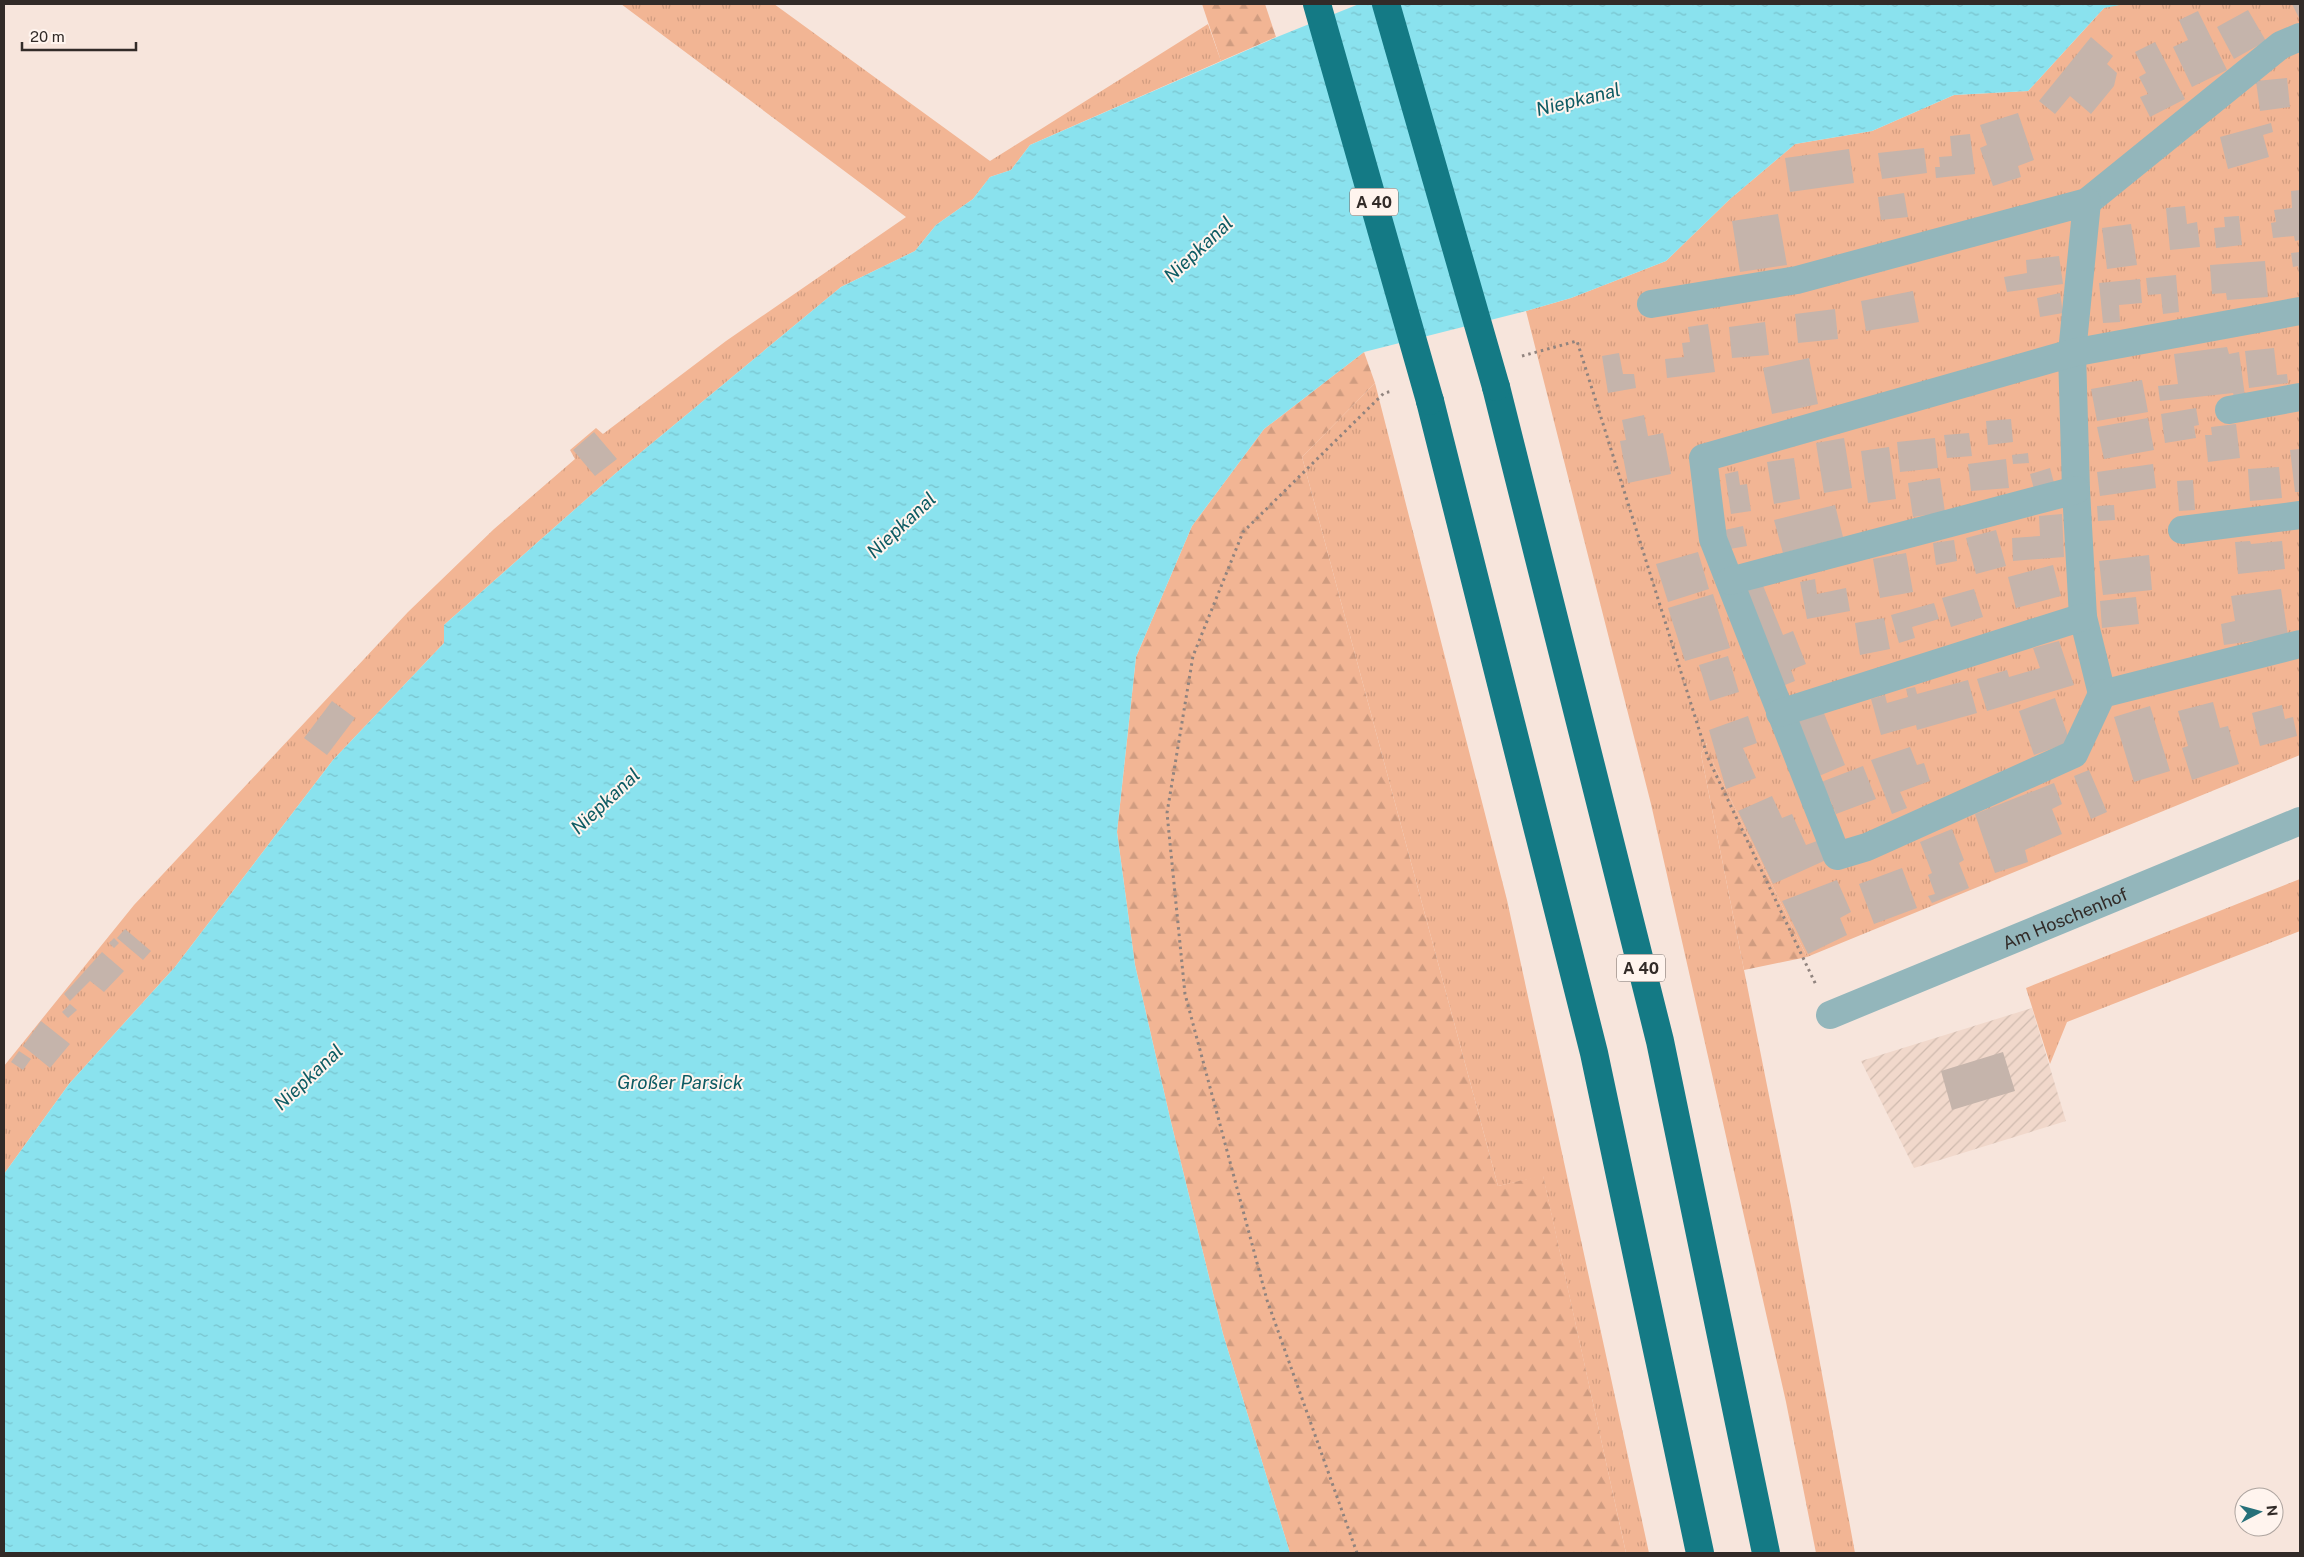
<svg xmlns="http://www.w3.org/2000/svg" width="2304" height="1557" viewBox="0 0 2304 1557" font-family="'Public Sans',sans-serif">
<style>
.industrial{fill:url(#industrial-furrows)}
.grass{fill:url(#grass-tufts)}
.forest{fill:url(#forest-firs)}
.water{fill:url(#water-ripples)}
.building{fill:#c5b4ab}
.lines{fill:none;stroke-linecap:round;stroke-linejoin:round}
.path{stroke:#90837e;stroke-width:3;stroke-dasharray:2.5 4;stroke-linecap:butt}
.minor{stroke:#93b6bb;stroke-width:28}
.highway{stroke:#147a85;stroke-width:28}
.highway-bridge{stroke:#147a85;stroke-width:28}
.labels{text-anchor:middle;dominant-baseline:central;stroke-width:4;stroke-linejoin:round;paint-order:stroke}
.shield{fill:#fff4ee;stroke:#706763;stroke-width:1}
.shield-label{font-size:16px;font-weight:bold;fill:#322b28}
.street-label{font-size:18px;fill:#322b28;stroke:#fff4ee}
.water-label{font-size:19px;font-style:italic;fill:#0d5b63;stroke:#fff4ee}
</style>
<defs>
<pattern id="industrial-furrows" width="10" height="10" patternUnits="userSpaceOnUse" patternTransform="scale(1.25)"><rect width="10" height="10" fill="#f1d8cb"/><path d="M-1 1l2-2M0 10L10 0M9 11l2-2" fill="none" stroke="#cfbaae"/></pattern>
<pattern id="grass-tufts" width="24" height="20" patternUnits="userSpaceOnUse" patternTransform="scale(1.25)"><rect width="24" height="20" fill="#f2b594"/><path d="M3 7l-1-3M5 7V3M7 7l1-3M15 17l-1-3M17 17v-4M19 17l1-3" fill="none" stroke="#d09c80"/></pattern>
<pattern id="forest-firs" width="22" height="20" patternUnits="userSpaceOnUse" patternTransform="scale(1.25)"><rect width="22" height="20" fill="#f2b594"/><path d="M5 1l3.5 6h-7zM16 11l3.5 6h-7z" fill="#d09c80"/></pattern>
<pattern id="water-ripples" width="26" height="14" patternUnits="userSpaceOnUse" patternTransform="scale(1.25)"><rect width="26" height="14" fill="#8ae2ee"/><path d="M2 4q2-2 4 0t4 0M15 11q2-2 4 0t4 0" fill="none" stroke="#78c2cc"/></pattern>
</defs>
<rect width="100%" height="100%" fill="#f7e5dc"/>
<path class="industrial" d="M2032,1008L2066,1121L1914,1168L1861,1061Z"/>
<path class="grass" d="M621,4H774L990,161L1208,24L1221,61L1030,145L1011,170L990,177L973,199L936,225L915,251L841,287L616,473L444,625V643L333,760L175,967L69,1084L4,1174V1066L134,905L408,612L494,529L575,459L570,450L596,428L603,434L726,341L906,217Z
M2125,4H2300V755L1807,957L1714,765L1707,743L1701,754L1791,1206L1855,1553H1816L1786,1402L1651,804L1526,311L1571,298L1666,261L1730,199L1795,144L1872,131L1954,95L2028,91L2105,7Z
M1375,383L1507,900L1649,1553H1626L1543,1176L1498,1186L1302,457Z
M2300,879V931L2067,1022L2050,1064L2026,988Z"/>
<path class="forest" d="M1202,4H1265L1276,37L1221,61Z
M1364,352L1375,383L1302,457L1498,1186L1543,1175L1626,1553H1290L1223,1334L1170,1118L1135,965L1117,832L1136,657L1192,526L1264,429Z
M1708,742L1714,765L1807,957L1744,970L1701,754Z"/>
<path class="water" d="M1359,4H2125L2104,8L2028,91L1954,95L1872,131L1795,144L1730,199L1666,261L1571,298L1526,311L1364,352L1264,429L1192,526L1136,657L1117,832L1135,965L1170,1118L1223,1334L1290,1553H4V1174L69,1084L175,967L333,760L444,643V625L616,473L841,287L915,251L936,225L973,199L990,177L1011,170L1030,145L1277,37Z"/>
<path class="building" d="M2292,4H2300V20Z
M2248,10L2266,41L2234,59L2217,27Z
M2198,11L2227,70L2192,87L2173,47L2188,40L2179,20Z
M2091,37L2113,56L2107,64L2117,73L2114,86L2091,114L2070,96L2055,114L2039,101Z
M2155,42L2185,99L2150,117L2140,97L2148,94L2139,77L2146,73L2135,52Z
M2287,78L2290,107L2260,111L2256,81Z
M2018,113L2034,160L2018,166L2021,177L1993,186L1980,148L1987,145L1980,125Z
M2271,123L2273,132L2263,135L2269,157L2228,169L2220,137Z
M1970,134L1975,174L1936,178L1935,167H1940L1939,157L1952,156L1950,136Z
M1924,148L1927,173L1882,179L1878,153Z
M1849,149L1854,183L1790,192L1785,158Z
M2300,190V240L2295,241L2294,236L2273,238L2271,223L2276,222L2274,210L2292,208L2291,191Z
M1904,193L1908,217L1881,220L1878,197Z
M2185,206L2187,224L2197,222L2200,247L2170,250L2166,208Z
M1778,214L1787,265L1740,272L1732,221Z
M2239,216L2242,245L2216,248L2214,228L2225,227L2224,217Z
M2131,224L2137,265L2107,269L2102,228Z
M2300,252V273H2299L2298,266L2293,267L2291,253Z
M2059,256L2063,284L2007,292L2004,277L2027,273L2026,260Z
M2265,261L2268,297L2227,300L2226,293L2212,294L2210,265Z
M2176,275L2179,312L2163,314L2161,294L2148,295L2146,278Z
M2140,279L2142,303L2119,305L2120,322L2103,323L2099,283Z
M1913,291L1919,322L1866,331L1861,301Z
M2060,293L2063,313L2040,317L2037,298Z
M1835,309L1838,339L1798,343L1795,314Z
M1765,322L1769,355L1732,358L1729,327Z
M1708,324L1715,372L1667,378L1665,359L1684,357L1682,343L1690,342L1688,327Z
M2227,347L2229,354L2239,352L2245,396L2234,397L2233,393L2160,401L2158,386L2178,384L2174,354Z
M2274,348L2277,375L2287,374L2288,383L2249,388L2245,351Z
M1619,353L1623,374H1634L1636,388L1608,393L1602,356Z
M1809,358L1818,404L1772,414L1763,368Z
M2142,380L2148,412L2097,421L2091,389Z
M2196,408L2199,425L2194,426L2196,438L2165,443L2161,414Z
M1644,415L1648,436L1663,433L1671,474L1628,483L1620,441L1626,440L1622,420Z
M2148,418L2154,450L2104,459L2097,427Z
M2011,419L2013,442L1988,445L1986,421Z
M2236,424L2240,458L2208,462L2205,435H2212L2211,427Z
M594,432L617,459L595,476L573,450Z
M1969,433L1972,456L1947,458L1944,435Z
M1844,438L1852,488L1824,493L1816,443Z
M1935,438L1938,468L1900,472L1897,442Z
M1889,447L1896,499L1868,503L1861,451Z
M2300,449V492H2295L2290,450Z
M2028,453L2029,463L2013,464L2012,455Z
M1794,458L1800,499L1774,504L1767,462Z
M2006,459L2009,488L1971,491L1968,464Z
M2153,464L2156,488L2100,496L2097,472Z
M2279,467L2282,498L2250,501L2248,469Z
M2050,468L2054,483L2034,489L2030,474Z
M1738,471L1740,485L1747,484L1751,511L1731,514L1725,474Z
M1940,478L1945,512L1913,517L1908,483Z
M2193,480L2195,510L2179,511L2177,481Z
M1835,505L1843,537L1783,553L1774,520Z
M2114,505L2115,520L2098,521L2097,506Z
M2062,514L2064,557L2013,561L2012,538L2040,536L2039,516Z
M1743,526L1747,546L1724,550L1720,531Z
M1996,530L2006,566L1976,574L1966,538Z
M1954,540L1957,561L1936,565L1933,543Z
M2250,541L2251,544L2282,541L2285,569L2238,574L2235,542Z
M1698,552L1709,589L1668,602L1656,564Z
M1906,553L1913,592L1880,598L1873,559Z
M2149,555L2152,590L2103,595L2099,561Z
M2053,565L2061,596L2016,608L2008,577Z
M1815,579L1817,594L1846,588L1850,611L1807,619L1800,582Z
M1762,583L1783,635L1793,631L1806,664L1791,670L1795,681L1780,687L1737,594Z
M1974,589L1983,617L1951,627L1942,598Z
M2281,589L2288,636L2224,645L2221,624L2235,621L2231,596Z
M1713,594L1730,648L1685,661L1668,608Z
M2136,597L2139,624L2102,628L2100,601Z
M1934,603L1939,619L1912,627L1915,638L1899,643L1891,615Z
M1884,618L1890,649L1860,655L1855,623Z
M2059,641L2074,685L1987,711L1977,679L2007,670L2009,677L2040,668L2033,648Z
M1728,656L1739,692L1710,701L1699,665Z
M1968,680L1977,713L1917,730L1916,725L1881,735L1871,699L1885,695L1887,703L1908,697L1906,689L1915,687L1917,694Z
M2055,698L2070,742L2034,755L2019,711Z
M332,701L355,718L327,755L304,738Z
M2213,702L2220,728L2228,726L2239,764L2192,780L2182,748L2188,746L2178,711Z
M2282,705L2285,719L2293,717L2297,736L2260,746L2252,713Z
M1821,706L1845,765L1812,779L1788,720Z
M2150,706L2170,771L2134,782L2114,717Z
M1748,716L1757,743L1743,748L1756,778L1726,789L1709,730Z
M1910,747L1917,765L1924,763L1930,781L1900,792L1907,808L1892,814L1871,760Z
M1863,766L1876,799L1836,814L1830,799L1823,802L1816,784Z
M2089,770L2107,812L2091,819L2074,776Z
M2054,783L2062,804L2052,809L2062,834L2025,850L2028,862L1995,873L1975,814Z
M1772,796L1782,818L1792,814L1806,845L1817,841L1826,860L1773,884L1738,811Z
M1952,829L1964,860L1959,863L1969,888L1932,903L1928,896L1935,894L1928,875L1932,873L1920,842Z
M1902,868L1917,908L1874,924L1859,884Z
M1837,880L1851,912L1840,918L1847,935L1808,954L1782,901Z
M125,929L151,951L143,960L117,938Z
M114,938L119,943L114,948L109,943Z
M102,952L124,971L104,992L90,981L70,1001L64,994Z
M70,1004L77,1010L68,1018L62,1012Z
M41,1021L70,1044L50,1068L23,1046Z
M19,1051L31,1059L23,1070L11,1062Z
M2003,1052L2015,1091L1952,1110L1941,1071Z"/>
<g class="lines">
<path class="path" d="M1522,356L1577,341L1708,758L1816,985
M1357,1553L1267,1300L1185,994L1167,813L1193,656L1243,532L1384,393L1393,391"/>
<g class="minor">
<path d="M2087,202L2281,45L2300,37"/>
<path d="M1651,304L1797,280L2087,202L2072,353L2076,490L2083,617L2102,694"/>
<path d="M2300,311L2072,353L1703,458L1713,539L1837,856L1867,847L2074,754L2102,694L2300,644"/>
<path d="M2229,410L2300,397"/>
<path d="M2182,530L2300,515"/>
<path d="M1730,581L2076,490"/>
<path d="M1780,713L2083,617"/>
<path id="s1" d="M1830,1015L2300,821"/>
</g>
<path class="highway" d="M1496,387L1660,1041L1766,1553
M1430,401L1594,1053L1700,1553"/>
<path class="highway-bridge" d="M1317,4L1430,401
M1386,4L1496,387"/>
</g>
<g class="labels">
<g class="shield">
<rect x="1350" y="188.5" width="48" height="27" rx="4"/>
<rect x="1617" y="954.5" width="48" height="27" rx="4"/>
</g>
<g class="shield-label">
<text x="1374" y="202">A 40</text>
<text x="1641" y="968">A 40</text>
</g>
<g class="street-label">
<text stroke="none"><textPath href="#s1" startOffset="254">Am Hoschenhof</textPath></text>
</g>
<g class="water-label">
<text transform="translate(1578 99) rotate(-14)">Niepkanal</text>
<text transform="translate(1198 249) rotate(-43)">Niepkanal</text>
<text transform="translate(901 525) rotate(-43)">Niepkanal</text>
<text transform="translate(605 801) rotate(-43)">Niepkanal</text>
<text transform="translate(308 1077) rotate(-43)">Niepkanal</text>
<text x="680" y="1082">Großer Parsick</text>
</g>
</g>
<rect width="2304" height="1557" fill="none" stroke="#322b28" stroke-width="10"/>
<g transform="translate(2259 1512) rotate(84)"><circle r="24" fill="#fff4ee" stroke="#ada49f"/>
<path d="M0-4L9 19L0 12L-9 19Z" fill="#277079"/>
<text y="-8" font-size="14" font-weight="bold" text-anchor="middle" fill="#322b28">N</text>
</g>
<path d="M22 42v8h114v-8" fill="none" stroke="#322b28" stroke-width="2.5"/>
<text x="30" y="42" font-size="15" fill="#322b28" stroke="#fff4ee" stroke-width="4" paint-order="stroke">20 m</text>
</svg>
